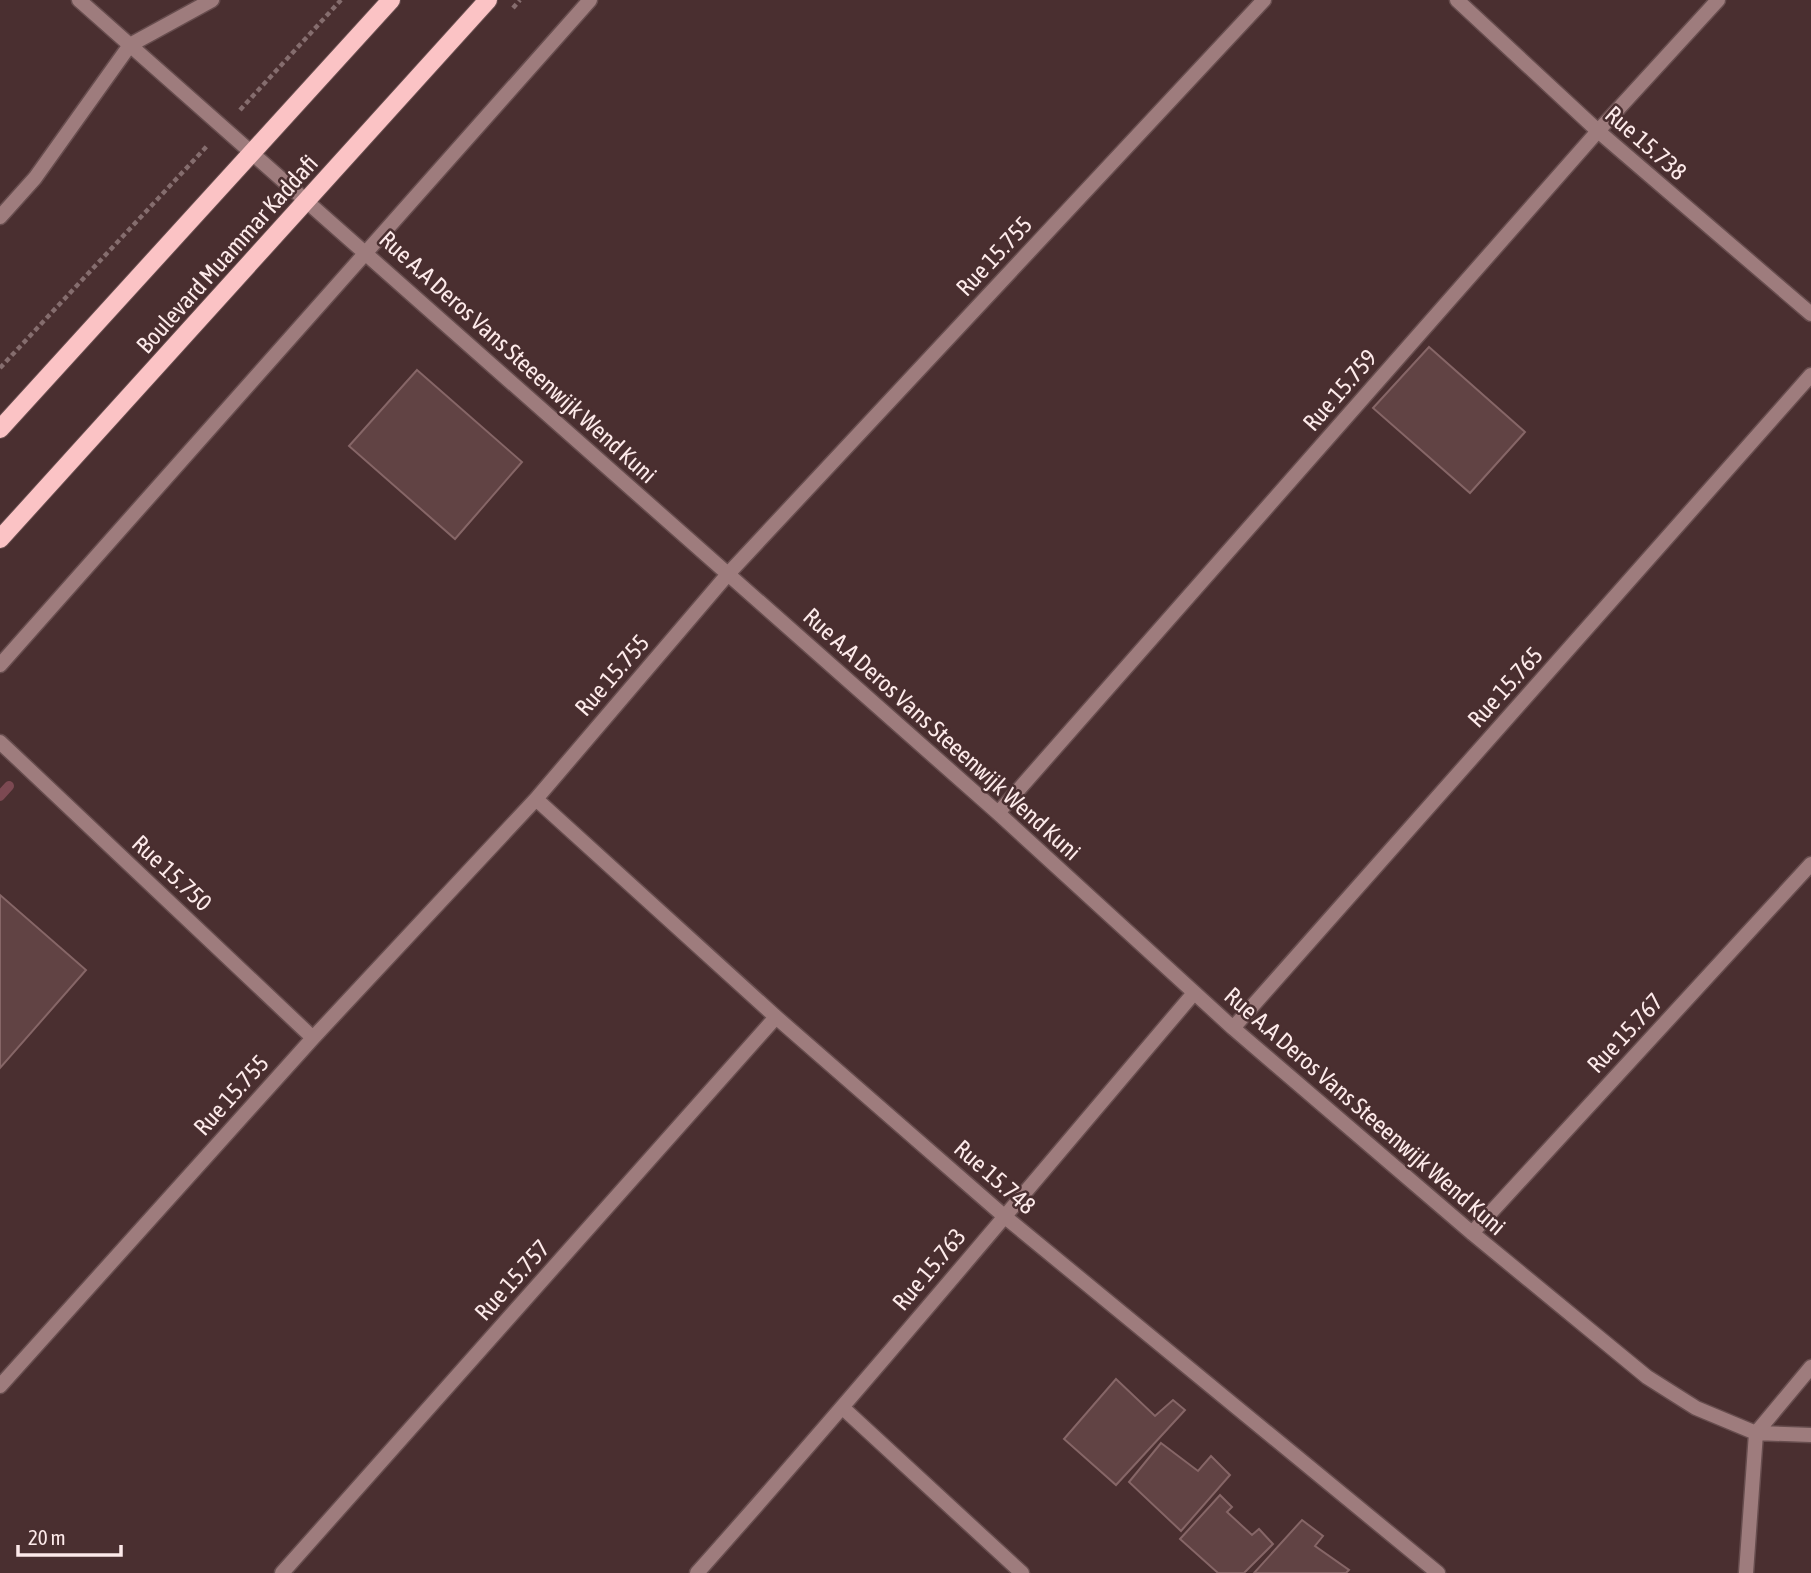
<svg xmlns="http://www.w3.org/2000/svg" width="1811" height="1573" viewBox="0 0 1811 1573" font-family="'Asap Condensed',sans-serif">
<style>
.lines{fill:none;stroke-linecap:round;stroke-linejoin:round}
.stream{stroke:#7c4952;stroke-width:10}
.building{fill:#614344;stroke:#866667;stroke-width:2}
.minor-casing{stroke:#674d4e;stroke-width:17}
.primary-casing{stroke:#674d4e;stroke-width:20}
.path{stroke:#856d6e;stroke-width:4.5;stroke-dasharray:5 3.5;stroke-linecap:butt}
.minor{stroke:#9e7c7d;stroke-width:14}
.primary{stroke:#fbc3c5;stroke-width:18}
.labels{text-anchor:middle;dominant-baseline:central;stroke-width:5;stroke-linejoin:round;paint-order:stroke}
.street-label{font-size:24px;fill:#fdeaea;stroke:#4a2f30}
</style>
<rect width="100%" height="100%" fill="#4a2f30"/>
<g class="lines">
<path class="stream" d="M0,796L9,786"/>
</g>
<path class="building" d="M1429,347L1525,432L1470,493L1373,408Z
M417,370L522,462L455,539L349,446Z
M0,895L86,970L0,1068Z
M1116,1379L1155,1416L1173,1400L1185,1410L1116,1485L1064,1439Z
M1161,1443L1198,1471L1211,1456L1230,1475L1181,1531L1129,1482Z
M1220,1495L1232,1507L1227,1512L1252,1535L1259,1529L1273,1544L1244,1573H1218L1180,1539Z
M1302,1520L1323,1536L1315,1546L1349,1570L1346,1573H1254Z"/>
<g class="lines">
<defs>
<path id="minor" d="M79,0L998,813L1233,1028L1472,1233L1647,1377L1696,1408L1756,1433L1811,1435
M1457,0L1598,131L1811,314
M0,217L35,178L130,45L212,0
M0,665L590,0
M0,742L313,1038
M536,799L776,1017L1004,1216L1438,1573
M998,813L1598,131L1718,0
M1233,1028L1811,375
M1472,1233L1811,864
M0,1386L313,1038L536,799L728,574L1264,0
M843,1408L1022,1573
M1756,1433L1811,1367
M282,1573L776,1017
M697,1573C866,1383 1029,1187 1194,993
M1746,1573L1756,1433"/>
<path id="primary" d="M0,429L391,0
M0,539L488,0"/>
</defs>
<use href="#minor" class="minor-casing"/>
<use href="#primary" class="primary-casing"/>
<path class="path" d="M513,8L520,0
M240,110L341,0
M0,368L208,145"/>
<use href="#minor" class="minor"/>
<use href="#primary" class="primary"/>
</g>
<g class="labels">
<g class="street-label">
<text transform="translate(1646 143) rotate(41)">Rue 15.738</text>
<text transform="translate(227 254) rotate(-48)">Boulevard Muammar Kaddafi</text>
<text transform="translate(994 256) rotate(-47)">Rue 15.755</text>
<text transform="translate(518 357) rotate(42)">Rue A.A Deros Vans Steeenwijk Wend Kuni</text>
<text transform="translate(1340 390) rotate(-49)">Rue 15.759</text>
<text transform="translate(612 675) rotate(-49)">Rue 15.755</text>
<text transform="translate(1505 687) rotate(-48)">Rue 15.765</text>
<text transform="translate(942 734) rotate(42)">Rue A.A Deros Vans Steeenwijk Wend Kuni</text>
<text transform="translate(172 873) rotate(43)">Rue 15.750</text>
<text transform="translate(1625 1033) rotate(-47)">Rue 15.767</text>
<text transform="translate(231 1095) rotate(-48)">Rue 15.755</text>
<text transform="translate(1365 1111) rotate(41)">Rue A.A Deros Vans Steeenwijk Wend Kuni</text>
<text transform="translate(995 1177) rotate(41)">Rue 15.748</text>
<text transform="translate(929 1269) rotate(-50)">Rue 15.763</text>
<text transform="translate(512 1280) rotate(-48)">Rue 15.757</text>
</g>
</g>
<path d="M18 1545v10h103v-10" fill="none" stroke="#fdeaea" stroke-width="3.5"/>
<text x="28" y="1545" font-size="21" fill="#fdeaea" stroke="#4a2f30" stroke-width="5" paint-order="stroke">20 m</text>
</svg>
